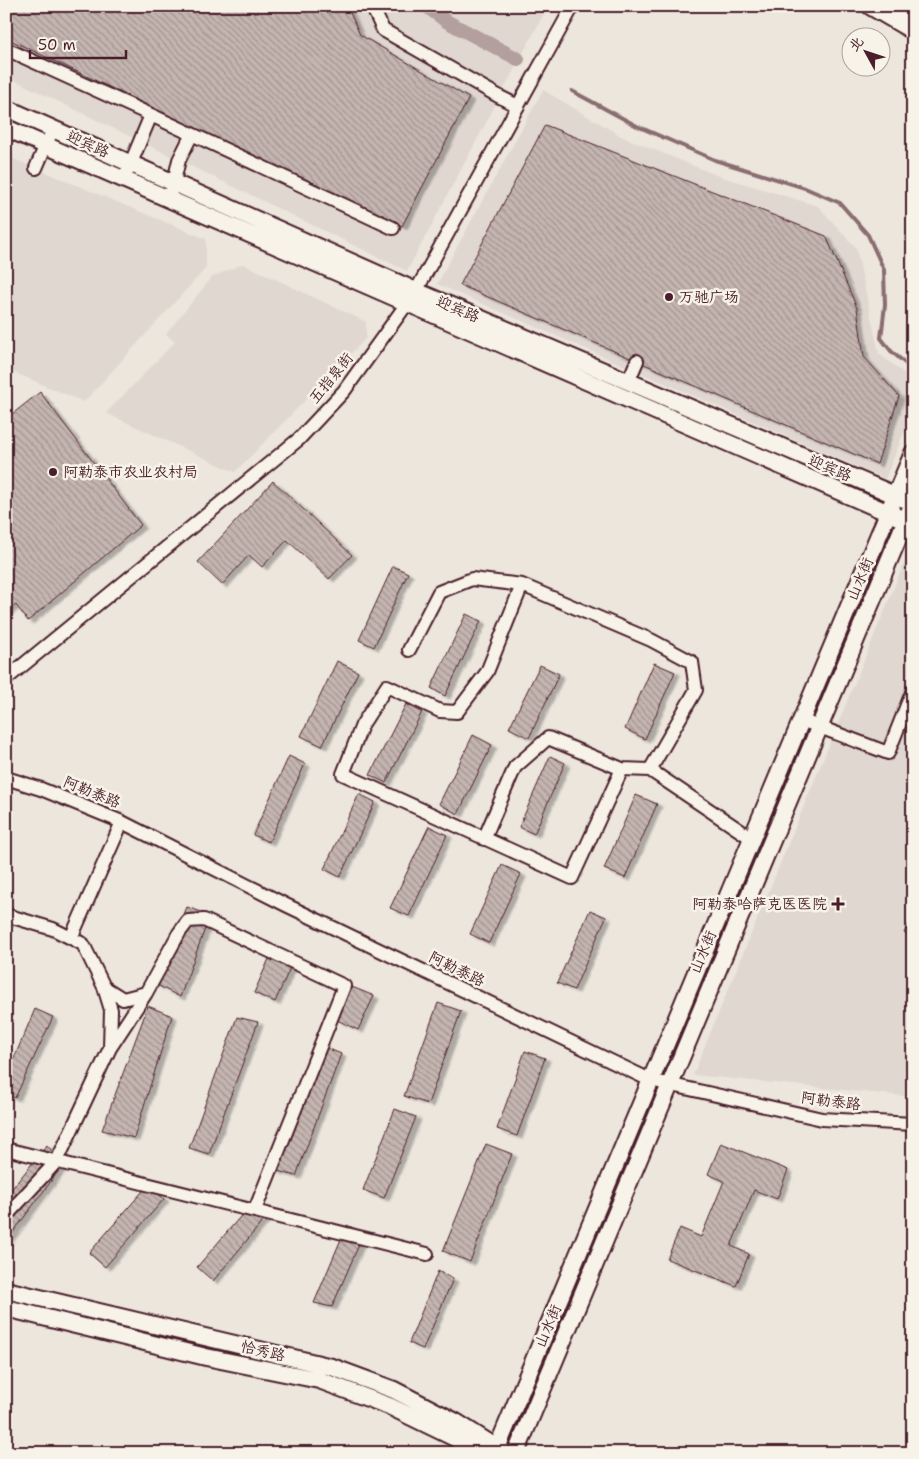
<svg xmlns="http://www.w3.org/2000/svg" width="919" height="1459" viewBox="0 0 919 1459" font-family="'Shantell Sans','LXGW WenKai TC',sans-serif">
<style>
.built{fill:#e0d7d0}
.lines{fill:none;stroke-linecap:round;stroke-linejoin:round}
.stream{stroke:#896c6f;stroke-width:4}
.canal{stroke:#b39f9d;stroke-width:14}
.building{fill:url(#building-back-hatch);stroke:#4a1f2b;filter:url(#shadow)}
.minor-casing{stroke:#4a1f2b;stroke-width:16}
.major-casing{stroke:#4a1f2b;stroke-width:20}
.minor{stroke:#f7f3e8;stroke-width:12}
.major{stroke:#f7f3e8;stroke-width:16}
.poi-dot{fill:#4a1f2b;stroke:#f7f3e8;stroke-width:2}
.labels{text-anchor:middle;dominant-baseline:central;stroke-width:5;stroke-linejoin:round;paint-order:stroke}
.street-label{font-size:15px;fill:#4a1f2b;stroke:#f7f3e8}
.poi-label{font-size:15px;fill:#4a1f2b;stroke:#f7f3e8;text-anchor:start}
</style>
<defs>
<pattern id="building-back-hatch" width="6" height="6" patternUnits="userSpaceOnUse" patternTransform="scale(1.25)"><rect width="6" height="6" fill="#c4b5b0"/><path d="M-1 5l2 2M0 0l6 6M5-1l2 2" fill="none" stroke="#a1938f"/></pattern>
<filter id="shadow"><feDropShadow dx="5" dy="3" stdDeviation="1" flood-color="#0004"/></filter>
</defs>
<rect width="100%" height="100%" fill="#ece6dd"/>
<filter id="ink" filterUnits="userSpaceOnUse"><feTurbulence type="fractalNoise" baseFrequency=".02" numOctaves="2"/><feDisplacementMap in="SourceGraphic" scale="10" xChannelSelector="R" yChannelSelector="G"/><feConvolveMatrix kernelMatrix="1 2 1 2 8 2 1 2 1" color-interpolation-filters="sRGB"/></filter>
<g filter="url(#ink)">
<path class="built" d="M6,6H548L407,271L6,76Z
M543,90L623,137L716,175L818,206L856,248L879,354L913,380V410L885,479L437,284Z
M6,156L206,239V268L84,402L6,369Z
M243,264L366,322V338L235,472L106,413L175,342L166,334L212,277Z
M912,544L913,1097L693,1075Z"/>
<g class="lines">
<path class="stream" d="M572,91L637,126L715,160L805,188L840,203L868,235L884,270L885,305L881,338L891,351L913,370"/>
<path class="canal" d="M426,6L446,21L518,59"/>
</g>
<path class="building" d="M11,6H347L360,35L469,98L402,226L6,38V19Z
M545,125L826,236L857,308L864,357L899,396L877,464L460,285Z
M40,392L141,525L28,621L16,605L6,612V419Z
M273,481L352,555L329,579L287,540L262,567L249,555L222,585L198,562Z
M393,566L408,573L374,647L359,640Z
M466,614L481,621L445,696L431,688Z
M337,661L358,672L322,746L301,736Z
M654,663L675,672L645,739L625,729Z
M540,665L559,674L529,738L509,728Z
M406,704L422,712L386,783L370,775Z
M473,735L492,745L458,814L439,804Z
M289,756L305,764L269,842L253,835Z
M550,756L565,763L534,834L519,827Z
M359,794L375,802L340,877L324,869Z
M636,795L657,804L625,878L604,869Z
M429,826L447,835L409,916L390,908Z
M502,865L521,874L489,943L470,934Z
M187,907L210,915L180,997L155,984Z
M590,910L606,917L574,990L557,983Z
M913,915V937L904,933Z
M272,952L293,961L275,1002L254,993Z
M352,987L374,996L358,1030L337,1020Z
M438,1003L461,1011L428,1104L404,1096Z
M148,1006L172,1016L134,1138L102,1130Z
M35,1009L53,1017L15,1098L6,1094V1077Z
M237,1017L258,1022L209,1154L189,1148Z
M324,1047L341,1054L296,1176L274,1170Z
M525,1051L545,1058L517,1136L497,1129Z
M395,1109L416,1117L384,1198L363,1190Z
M721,1143L788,1170L777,1199L754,1190L731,1246L749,1254L736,1286L667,1259L680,1228L701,1237L724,1181L708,1174Z
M486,1144L512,1154L470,1262L443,1251Z
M47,1145L63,1165L8,1239L6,1196Z
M148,1185L164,1199L105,1267L89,1253Z
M252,1203L268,1215L213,1281L197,1267Z
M347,1225L364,1233L332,1307L314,1303Z
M438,1271L453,1279L423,1349L409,1343Z"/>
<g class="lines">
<defs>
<path id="minor" d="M372,6L383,30L500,97L518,106
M6,49L151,115L128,170
M151,115L393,228
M36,168L49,138
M172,190L179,160L192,134
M628,382L637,361
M522,585L487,672L457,712L440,711L387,686L362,725L343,774L572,878L622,769L650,770L751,838
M409,650L439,592L472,579L522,585L651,640L692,662L696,690L650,770
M6,679L299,439L344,391L416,291L573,6
M801,720L888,753L913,690
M6,778L41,789L122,822L286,905L650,1080L822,1119L913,1124
M484,839L515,767L548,738L622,769
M6,915L53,929L83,944L104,987L111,1010L110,1048L57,1161L6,1216
M71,938L122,822
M104,987L123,999L146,993
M110,1048L146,993L179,933L188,921L204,920L344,986L255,1210
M6,1149L427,1254"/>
<path id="major" d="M870,6L913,31
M899,6L913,14
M6,108L416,291L904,499
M6,128L898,517
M6,1290L332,1367L394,1390L456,1422L505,1453
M6,1308L206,1357L319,1380L389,1406L455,1438L475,1453
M495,1453L913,453
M516,1453L913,503"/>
</defs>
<use href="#minor" class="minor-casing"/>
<use href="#major" class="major-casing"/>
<use href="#minor" class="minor"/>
<use href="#major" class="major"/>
</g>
</g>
<g class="poi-dot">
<circle cx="669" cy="297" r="5"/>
<circle cx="53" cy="472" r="5"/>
<path d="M835.5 896.5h5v5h5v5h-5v5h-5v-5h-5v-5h5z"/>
</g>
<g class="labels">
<g class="street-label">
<text transform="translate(88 144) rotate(24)">迎宾路</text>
<text transform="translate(458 309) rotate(23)">迎宾路</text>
<text transform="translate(331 378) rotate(-51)">五指泉街</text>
<text transform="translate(830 468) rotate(23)">迎宾路</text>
<text transform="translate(860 579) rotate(-67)">山水街</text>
<text transform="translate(92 792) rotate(22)">阿勒泰路</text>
<text transform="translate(703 952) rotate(-67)">山水街</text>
<text transform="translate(457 969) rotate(26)">阿勒泰路</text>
<text transform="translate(831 1101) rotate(7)">阿勒泰路</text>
<text transform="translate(548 1326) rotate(-67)">山水街</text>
<text transform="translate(263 1351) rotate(13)">恰秀路</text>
</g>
<g class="poi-label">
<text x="679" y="297">万驰广场</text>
<text x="63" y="472">阿勒泰市农业农村局</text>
<text x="827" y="904" text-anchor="end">阿勒泰哈萨克医医院</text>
</g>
</g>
<rect width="919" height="1459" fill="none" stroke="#f7f3e8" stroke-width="25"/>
<rect x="12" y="12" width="894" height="1434" fill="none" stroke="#4a1f2b" stroke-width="2" filter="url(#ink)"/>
<g transform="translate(866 52) rotate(310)"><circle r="24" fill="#f7f3e8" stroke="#b29e9c"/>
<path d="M0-4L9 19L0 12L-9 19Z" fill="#4a1f2b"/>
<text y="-8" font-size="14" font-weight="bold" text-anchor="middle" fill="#4a1f2b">北</text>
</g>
<path d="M30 50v8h96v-8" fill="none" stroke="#4a1f2b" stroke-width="2.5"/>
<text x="38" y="50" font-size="15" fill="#4a1f2b" stroke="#f7f3e8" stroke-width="4" paint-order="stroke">50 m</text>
</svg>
